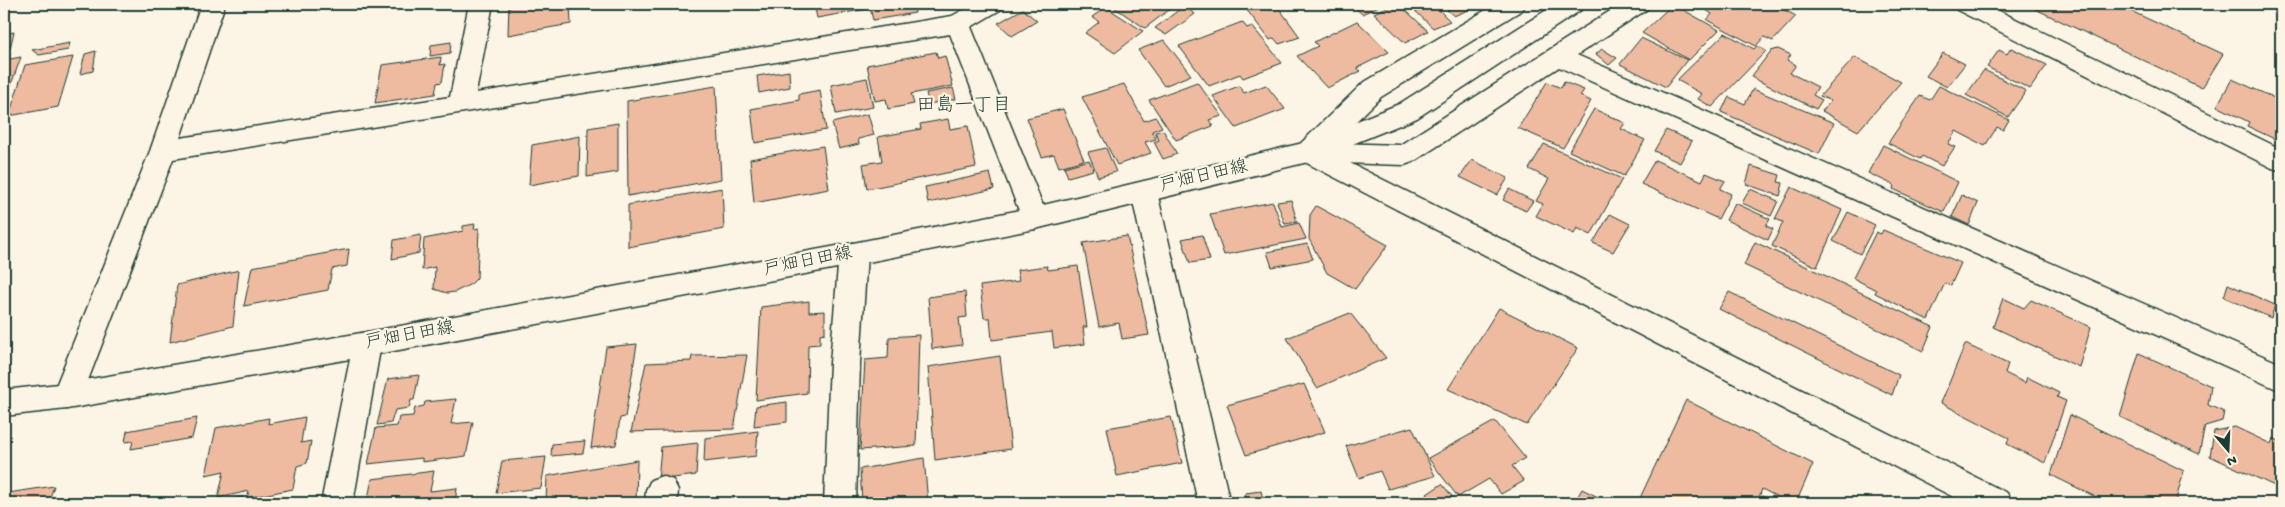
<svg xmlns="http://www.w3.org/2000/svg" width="2285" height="507" viewBox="0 0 2285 507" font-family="'Gochi Hand','Klee One',sans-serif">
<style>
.building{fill:#eebba0;stroke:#1f3d34}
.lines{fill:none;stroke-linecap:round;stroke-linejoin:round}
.minor-casing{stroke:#1f3d34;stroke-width:3}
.tertiary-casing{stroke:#1f3d34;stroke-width:3}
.secondary-casing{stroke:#1f3d34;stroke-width:3}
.minor{fill:#fcf5e5;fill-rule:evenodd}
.tertiary{fill:#fcf5e5;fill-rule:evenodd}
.secondary{fill:#fcf5e5;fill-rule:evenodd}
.labels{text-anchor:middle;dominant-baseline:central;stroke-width:4.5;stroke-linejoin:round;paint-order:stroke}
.street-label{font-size:18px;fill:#1f3d34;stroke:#fcf5e5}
.neighbourhood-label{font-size:19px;fill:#1f3d34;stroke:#fcf5e5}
</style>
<rect width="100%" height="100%" fill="#fcf5e5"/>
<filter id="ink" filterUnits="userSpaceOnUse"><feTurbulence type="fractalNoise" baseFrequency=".02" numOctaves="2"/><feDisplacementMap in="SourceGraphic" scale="10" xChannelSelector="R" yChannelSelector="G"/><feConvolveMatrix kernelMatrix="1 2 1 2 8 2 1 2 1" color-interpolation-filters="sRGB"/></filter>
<g filter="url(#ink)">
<path class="building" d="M509,4H570L571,24L508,35Z
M814,4H866L867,9L817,18Z
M892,4H914L915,13L873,20L870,8Z
M1109,4H1177L1145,28Z
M1264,4H1276L1300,37L1279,44L1274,38L1270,40L1246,9Z
M1351,4H1383L1362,14Z
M1394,4H1399L1428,31L1405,43L1374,13Z
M1408,4H1452L1439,10L1450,21L1433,28Z
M1462,4H1472L1475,7L1454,16L1447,10Z
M1673,4L1719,30L1689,60L1642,33Z
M1712,4H1773L1796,16L1773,41L1764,37L1756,46L1707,20L1712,14L1706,10Z
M2033,4H2116L2223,54L2202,88L2031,7Z
M1184,6L1195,14L1166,35L1155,28Z
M1106,7L1143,31L1115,53L1085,33L1099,22L1092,17Z
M1023,9L1037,21L1012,36L998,23Z
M1357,21L1389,52L1357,68L1361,71L1327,88L1297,56L1318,46L1314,42Z
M1242,22L1247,28L1252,26L1282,63L1243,78L1240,74L1209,86L1179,46Z
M14,32L10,48L4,49V34Z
M1725,33L1754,49L1757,46L1766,51L1712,107L1698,99L1702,94L1677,80Z
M1641,38L1687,60L1666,87L1620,64Z
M1164,40L1191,75L1164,86L1138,50Z
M451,42L450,53L430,56L431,45Z
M70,43L68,50L39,55L32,50Z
M2011,48L2047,65L2030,89L1987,67L1999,50L2007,54Z
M1602,49L1617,58L1609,65L1596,54Z
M1778,49L1791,55L1787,60L1796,65L1790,73L1818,87L1813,95L1822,100L1816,109L1751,77L1771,51Z
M96,51L93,71L80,74L85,54Z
M936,52L938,58L945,56L953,86L911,94L914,104L888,109L886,99L875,101L867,65Z
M1943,53L1965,64L1947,87L1926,76Z
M21,57L4,104V63L5,60Z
M73,57L58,107L9,116L25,65Z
M441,57L440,65L445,64L442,82L437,83L435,94L375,103L382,65Z
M1855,57L1901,82L1858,131L1822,111L1831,101L1820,96Z
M1984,70L2026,91L2008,117L1966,95Z
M789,71L790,87L759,93L757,76Z
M867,78L873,107L836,114L831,85Z
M2232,79L2281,101V142L2247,126L2249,122L2217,106Z
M1197,82L1222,116L1209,120L1213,126L1176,140L1149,100Z
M1547,82L1561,88L1564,82L1584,90L1580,96L1591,101L1563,148L1518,128Z
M1124,84L1144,121L1156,117L1162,127L1152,131L1156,139L1145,142L1151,153L1117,165L1082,97Z
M1266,85L1285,109L1236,128L1213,96L1239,86L1244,93Z
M716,86L721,179L628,196L627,101Z
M1939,86L2009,120L2003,130L1997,127L1985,146L1956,131L1948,144L1955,147L1942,166L1922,156L1920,159L1888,143L1920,96L1930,100Z
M953,88L956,99L929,104L926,93Z
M1753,89L1834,123L1819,154L1721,112L1729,97L1745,104Z
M820,90L826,130L755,143L751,109L799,100V94Z
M1063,109L1084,160L1059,167L1054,154L1042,157L1027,118Z
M1594,109L1625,123L1621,129L1645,140L1624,176L1569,151Z
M868,114L874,135L858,139L859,144L839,149L832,123Z
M948,119L950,129L968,126L976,167L867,189L863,164L882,161L878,137L921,129L920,124Z
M618,123V172L587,177L588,128Z
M1163,130L1177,154L1163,159L1154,142L1159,140L1155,132Z
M1666,130L1692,141L1680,163L1654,151Z
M580,136L579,176L529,185L532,145Z
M1544,144L1622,179L1591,235L1577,228L1574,234L1536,216L1543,204L1536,201L1549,179L1529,169Z
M1883,145L1958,182L1944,212L1893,189L1894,185L1868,173Z
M823,146L829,189L754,203L750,159Z
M1106,148L1116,172L1098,177L1088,152Z
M1089,160L1093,170L1068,177L1064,167Z
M1472,160L1508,178L1497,195L1460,177Z
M1655,160L1702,181L1706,173L1725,181L1720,189L1731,194L1718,219L1641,184Z
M1751,166L1780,175L1778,182L1783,183L1780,196L1746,184Z
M990,173L994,189L928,203L925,187Z
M1791,187L1842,210L1817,267L1772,246L1783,222L1775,219Z
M722,188L724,229L628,247V205Z
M1509,189L1533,201L1526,211L1503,200Z
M1750,189L1778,201L1771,216L1742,203Z
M1962,195L1978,203L1969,225L1952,217Z
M1291,200L1297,222L1285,224L1277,202Z
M1273,202L1282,227L1299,223L1306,239L1224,255L1210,214Z
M1735,203L1770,219L1766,226L1773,229L1768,240L1726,220Z
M1316,206L1388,245L1355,289L1327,273L1309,239L1310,215Z
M1848,212L1875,225L1860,254L1833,241Z
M1610,214L1630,224L1613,252L1593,243Z
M475,224L474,229L479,228L477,278L471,284L455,292L447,293L434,289L435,267L422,270L424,239L463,231V226Z
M1883,230L1961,263L1951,285L1945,283L1928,320L1875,293L1876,290L1853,278L1876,232L1881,234Z
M421,235L419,253L392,259L394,240Z
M1202,235L1210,260L1190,263L1182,239Z
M1127,236L1149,335L1122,339L1119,323L1099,327L1083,243Z
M1755,242L1933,327L1923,351L1744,265Z
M1307,244L1313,259L1272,267L1267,252Z
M349,249L347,266L332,269L328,290L244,306L252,267Z
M1047,266L1048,270L1078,266L1087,327H1083L1085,344L1054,348L1052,332L992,340L990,318H984L980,286L1019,281L1017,270Z
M239,270L233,326L170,342L177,285Z
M2228,284L2275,305L2271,318L2224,297Z
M965,292L967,317L959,318L962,345L932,349L928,297Z
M1729,292L1899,375L1892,395L1719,309Z
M2003,298L2024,308L2031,300L2091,327L2079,367L1993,327Z
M809,301V312L825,311V333L820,334V344L808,345L807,393L756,400L761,307Z
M1499,308L1578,348L1527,425L1448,389Z
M1350,313L1386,358L1317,388L1287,338Z
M919,335L916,446L860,450L865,360L888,358L889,337Z
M637,344L625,417L620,418L616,445L591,448L606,347Z
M1965,344L2008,364L2005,373L2025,383L2027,377L2059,393L2057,397L2066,401L2045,463L2007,444L2009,438L1941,403Z
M2139,353L2211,386L2208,405L2224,412L2222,421L2205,426L2199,454L2120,417Z
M747,355L734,429L631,432L646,363L691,361L692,356Z
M1000,356L1011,449L935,460L928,367Z
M419,375L414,400H411L409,408L395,410L391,423L377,425L388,379Z
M1304,384L1325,432L1246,455L1227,405Z
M456,399L451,424L473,422L466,456L422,462V458L368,464L376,428L397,426L399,417L413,416L415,408L424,406L425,402Z
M1686,400L1813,464L1796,503H1789L1762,489L1757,503H1646L1639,500Z
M787,402V422L754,426L756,406Z
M2070,415L2184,471L2175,503H2108L2051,475Z
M305,417L301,443L311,441L307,463L297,466L293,489L247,498L249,491L218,498L224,471L206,475L216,428L269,418L268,424Z
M1171,417L1182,463L1117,476L1107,428Z
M197,418L192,438L131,449L133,441L125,442L127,431Z
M1495,421L1525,458L1512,466L1524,481L1501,494L1489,479L1458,497L1428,458Z
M1412,427L1435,476L1388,489L1380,471L1359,478L1346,446Z
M2235,427L2271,444L2273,438L2281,442V489L2210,456L2214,431Z
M758,431L756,456L704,462L705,438Z
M585,441L583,453L551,456L552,444Z
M698,443L696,475L658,480L661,447Z
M546,457L541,488L496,493L502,461Z
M924,458L928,503H862L860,469Z
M637,460L636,503H546L547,476Z
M434,471L430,491L457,488L455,503H367L372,479Z
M1442,484L1455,500L1449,503H1434L1427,494Z
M54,486L48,503H4V499L8,493Z
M1582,489L1610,503H1574Z
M1261,491L1264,503H1247L1245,493Z
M1762,496L1775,503H1759Z
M243,497L242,503H206Z
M1397,498L1400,503H1378Z"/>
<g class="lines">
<defs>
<path id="minor" d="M201,4H225L180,138L450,97L469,4H493L476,93L952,16L974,4H1004L1000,10L971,27L1048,218L1045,226L1035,229L1025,226L950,34L173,159L82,396L77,405L67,409L57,405L52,396L150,151Z
M1496,4H1526L1522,10L1381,97L1334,143L1400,145L1621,4H1650L1646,10L1577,55L2281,364V391L1559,67L1413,162L1404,165L1308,162L1299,159L1295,152L1299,145L1363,83Z
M1953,4H1985L2281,149V171L2272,168L1957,10Z
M853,243L863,246L867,254L860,363L856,503H824L830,363L839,254L843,246Z
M367,332L377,335L381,344L353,503H321L353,344L357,335Z
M662,476L673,480L678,490L677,503H645L646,490L651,480Z"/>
<path id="tertiary" d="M1308,142L2007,493L2012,503H1965L1299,159L1295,152L1299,145Z
M1144,181L1153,185L1157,192L1230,503H1198L1131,192L1135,185Z"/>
<path id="secondary" d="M1556,4H1585L1581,10L1417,118L1308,162L1035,229L853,265L367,356L67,409L4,416V390L67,383L367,332L853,243L1035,207L1303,143L1399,104Z"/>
</defs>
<use href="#minor" class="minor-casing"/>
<use href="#tertiary" class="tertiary-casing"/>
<use href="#secondary" class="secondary-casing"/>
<use href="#minor" class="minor"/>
<use href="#tertiary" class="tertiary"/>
<use href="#secondary" class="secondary"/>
</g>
</g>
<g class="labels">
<g class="street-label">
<text transform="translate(1204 177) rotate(-13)">戸畑日田線</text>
<text transform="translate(808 262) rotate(-11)">戸畑日田線</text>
<text transform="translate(410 336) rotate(-10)">戸畑日田線</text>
</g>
<g class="neighbourhood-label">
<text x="964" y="106">田島一丁目</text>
</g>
</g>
<rect width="2285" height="507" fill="none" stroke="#fcf5e5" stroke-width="20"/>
<rect x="10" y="10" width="2265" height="487" fill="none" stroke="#1f3d34" stroke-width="2" filter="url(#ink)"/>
<g transform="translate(2228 450) rotate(161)" stroke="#fcf5e5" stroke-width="4" paint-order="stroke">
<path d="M0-4L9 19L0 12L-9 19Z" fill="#1f3d34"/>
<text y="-8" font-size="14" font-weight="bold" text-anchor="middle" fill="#1f3d34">N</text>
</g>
</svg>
